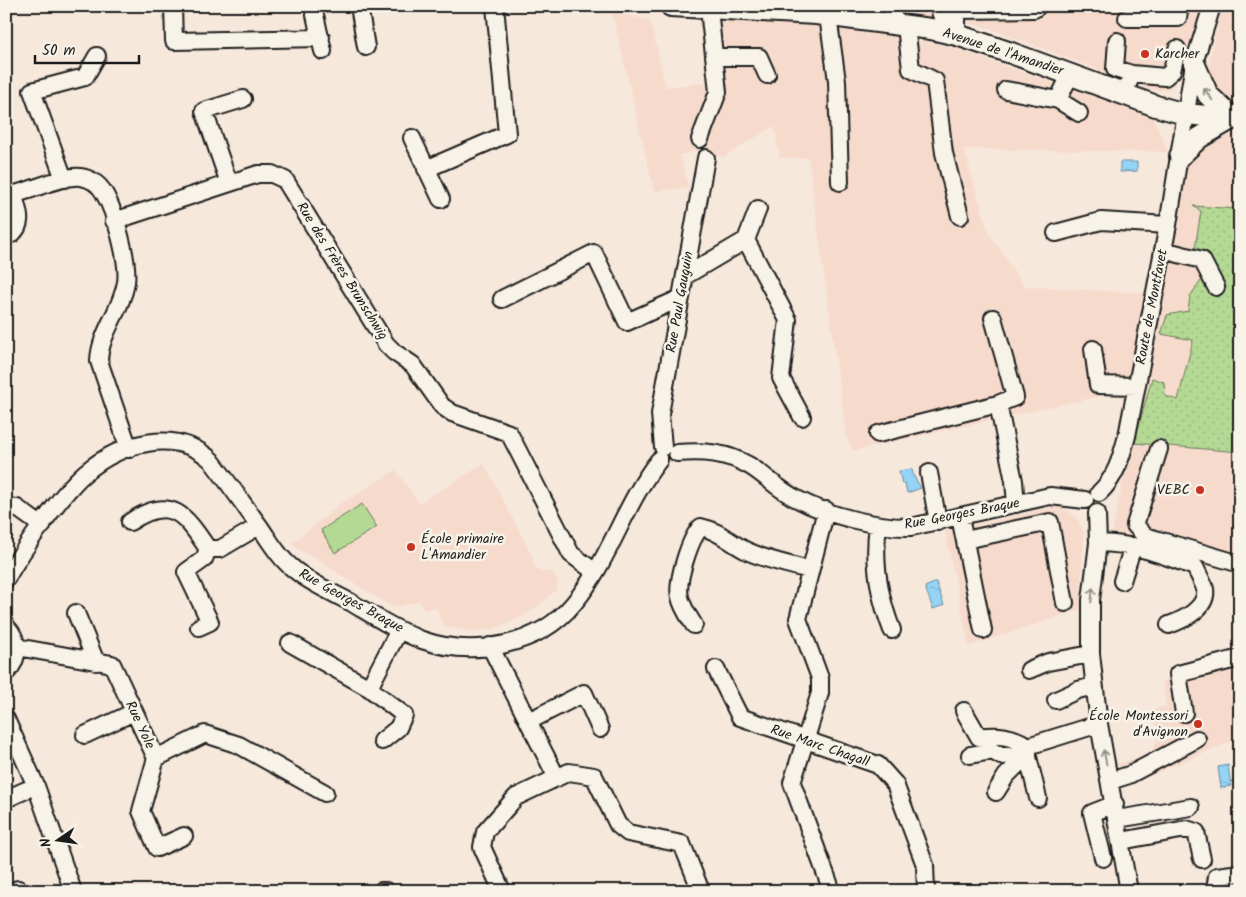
<svg xmlns="http://www.w3.org/2000/svg" width="1246" height="897" viewBox="0 0 1246 897" font-family="Kalam,sans-serif">
<style>
.built{fill:#f6dbcd}
.grass{fill:url(#grass-dots);stroke:#687a58}
.pitch{fill:#b4d994;stroke:#687a58}
.water{fill:url(#water-ripples);stroke:#658a9f}
.lines{fill:none;stroke-linecap:round;stroke-linejoin:round}
.minor-casing{stroke:#1c1c1c;stroke-width:20}
.major-casing{stroke:#1c1c1c;stroke-width:24}
.minor{stroke:#f7f3e8;stroke-width:16}
.major{stroke:#f7f3e8;stroke-width:20}
.oneway{stroke:#94928c}
.poi-dot{fill:#c8321e;stroke:#f7f3e8;stroke-width:2}
.labels{text-anchor:middle;dominant-baseline:central;stroke-width:5;stroke-linejoin:round;paint-order:stroke}
.street-label{font-size:14px;fill:#1c1c1c;stroke:#f7f3e8}
.poi-label{font-size:14px;fill:#1c1c1c;stroke:#f7f3e8;text-anchor:start}
</style>
<defs>
<pattern id="grass-dots" width="8" height="8" patternUnits="userSpaceOnUse" patternTransform="scale(1.25)"><rect width="8" height="8" fill="#b4d994"/><path d="M2 2h.1M6 6h.1" fill="none" stroke="#9aba7f" stroke-width="1.8" stroke-linecap="round"/></pattern>
<pattern id="water-ripples" width="26" height="14" patternUnits="userSpaceOnUse" patternTransform="scale(1.25)"><rect width="26" height="14" fill="#96d4f7"/><path d="M2 4q2-2 4 0t4 0M15 11q2-2 4 0t4 0" fill="none" stroke="#81b5d3"/></pattern>
</defs>
<rect width="100%" height="100%" fill="#f7e8dc"/>
<filter id="ink" filterUnits="userSpaceOnUse"><feTurbulence type="fractalNoise" baseFrequency=".02" numOctaves="2"/><feDisplacementMap in="SourceGraphic" scale="10" xChannelSelector="R" yChannelSelector="G"/><feConvolveMatrix kernelMatrix="1 2 1 2 8 2 1 2 1" color-interpolation-filters="sRGB"/></filter>
<g filter="url(#ink)">
<path class="built" d="M852,6H1202L1178,78L1170,89L1154,91L983,26Z
M1221,6H1240V572L1112,533Z
M612,12L650,20L666,87L711,82L698,20L843,25L951,47L1153,117L1168,152L964,149L989,233L1024,286L1146,293L1124,402L1119,392L852,451L846,435L808,158H780L774,126L724,157L699,150L680,155L689,188L654,191Z
M484,464L533,557L532,564L541,572L552,571L558,581L556,590L542,603L520,618L496,628L474,632L443,626L436,607L424,610L419,601L394,608L291,544L341,503L396,470L419,503Z
M1052,507L1063,508L1072,513L1078,519L1084,532L1080,610L969,646L945,532Z
M1240,665V738L1122,787L1118,764L1150,755L1158,738L1153,710L1166,706L1162,681Z
M1240,862V891H1206L1204,874L1238,867Z"/>
<path class="grass" d="M1193,206L1240,209V281H1234L1240,368V452L1134,443L1152,378L1164,382L1165,396L1178,400L1193,340L1161,334L1167,315L1188,311L1190,296L1203,278L1195,248L1201,211Z"/>
<path class="pitch" d="M362,504L377,527L335,553L321,530Z"/>
<path class="water" d="M1120,162H1137V171L1120,172Z
M912,469L913,475L921,488L907,493L905,483L902,484L899,471Z
M936,582L944,605L933,609L925,587Z
M1228,765L1231,786L1221,788L1218,767Z"/>
<g class="lines">
<defs>
<path id="minor" d="M173,6L174,41L321,38
M313,6L323,51
M359,6L366,47
M892,6L894,24
M938,6L947,32
M828,16L837,81L840,182
M1127,18H1178L1180,6
M906,26L911,69L935,81L944,153L960,216
M957,35V10L1034,9L1038,6
M1117,41L1115,69L1132,74
M714,57H759L767,75
M1006,90L1058,100L1070,75
M1124,94L1132,74L1165,77L1172,71L1177,49
M1058,100L1079,113
M412,138L441,199
M700,139L718,92L709,9
M426,169L507,134L495,6
M64,179L32,91L85,77L97,56
M229,183L204,111L243,99
M6,196C28,193 61,175 80,177C90,178 99,184 104,193C115,211 129,262 126,282C122,310 100,332 99,361L129,449
M114,221L258,174H272L285,180L386,344L394,352L413,365L442,406L452,413L509,433L571,554L595,572
M1056,233L1101,221L1168,225
M12,234C25,222 17,210 14,195
M746,240L758,209
M1163,250L1202,260L1216,287
M685,276L746,240L788,320L781,378L802,417
M502,299L594,253L627,322L681,298
M993,318L1015,397L998,404L1014,481L1016,504
M1093,349L1098,385L1137,386
M878,434L998,404
M663,447L660,414L706,158
M1159,449L1135,525L1145,536L1240,564
M677,453C703,451 726,452 750,466C766,476 779,490 797,499C827,515 877,528 911,527L1050,496L1085,500
M929,473L938,522
M1099,493C1116,477 1121,458 1127,436L1168,225L1194,63L1212,6
M6,507L17,508L42,526
M826,510L798,619L820,678V693L792,783L832,891
M1097,513L1098,543L1091,600V654L1099,724L1129,891
M960,517L983,630
M130,522C171,494 185,515 208,549H220L259,526
M878,525C873,561 879,597 892,630
M965,540L1050,522L1065,603
M1098,543C1133,543 1163,555 1195,567C1198,574 1203,582 1205,589C1208,608 1183,620 1169,625
M6,579C22,551 62,492 86,472C121,443 175,427 211,460C228,482 244,505 260,527C269,540 278,556 290,566C308,582 331,592 352,603C374,616 397,631 422,640C473,658 539,646 574,603C610,560 624,504 659,460
M1122,581L1133,546
M76,613L96,662
M694,625C689,617 682,607 680,597C676,582 690,538 701,527C717,530 730,542 745,550C765,560 788,564 809,570
M6,626C20,640 20,659 6,673
M199,627L210,622L186,572L204,559L208,549
M290,643L369,688L404,715L398,728L382,741
M490,646L557,778
M17,647L112,664L156,758L205,734L239,745L325,793
M716,669L740,717L878,765L895,784L925,865L926,891
M1029,670L1048,662L1091,654
M369,688L399,630
M1056,700L1078,690L1094,686
M964,711L979,737C998,734 1012,736 1028,746V757L1038,798
M1184,713L1178,674L1240,658
M6,719L36,786L73,891
M529,721L584,693L600,729
M85,735L134,712
M970,755L992,751L1001,756L1018,755L1028,746L1099,724
M156,758L141,811L157,848L184,836
M1110,781L1129,775L1197,739
M996,792L1006,776L1019,763L1018,755
M6,799L26,790
M1117,819L1191,807
M1121,841L1186,829L1196,832L1202,859
M1103,858L1092,813L1115,804
M12,891L18,889
M381,891H386
M502,891L482,847L485,832L516,797L569,772L594,776L618,825L628,833L682,844L701,891
M1215,891L1217,876L1240,873"/>
<path id="major" d="M671,6L816,14L931,29L957,35L1011,53L1156,106L1185,114L1240,119
M1180,156L1199,138L1233,118L1208,95L1194,63"/>
</defs>
<use href="#minor" class="minor-casing"/>
<use href="#major" class="major-casing"/>
<use href="#minor" class="minor"/>
<use href="#major" class="major"/>
</g>
<defs><path id="oneway-shaft" d="M-6 0H5M1.5-3L5.5 0L1.5 3" fill="none" stroke-width="1.6" stroke-linecap="round" stroke-linejoin="round" transform="scale(1.25)"/></defs>
<g class="oneway">
<use href="#oneway-shaft" transform="translate(1208 94) rotate(-125)"/>
<use href="#oneway-shaft" transform="translate(1092 595) rotate(-84)"/>
<use href="#oneway-shaft" transform="translate(1105 757) rotate(-101)"/>
</g>
</g>
<g class="poi-dot">
<circle cx="1145" cy="54" r="5"/>
<circle cx="1200" cy="490" r="5"/>
<circle cx="411" cy="547" r="5"/>
<circle cx="1198" cy="724" r="5"/>
</g>
<g class="labels">
<g class="street-label">
<text transform="translate(1003 52) rotate(18)">Avenue de l'Amandier</text>
<text transform="translate(342 271) rotate(58)">Rue des Frères Brunschwig</text>
<text transform="translate(680 302) rotate(-80)">Rue Paul Gauguin</text>
<text transform="translate(1152 307) rotate(-79)">Route de Montfavet</text>
<text transform="translate(962 514) rotate(-11)">Rue Georges Braque</text>
<text transform="translate(351 601) rotate(29)">Rue Georges Braque</text>
<text transform="translate(140 725) rotate(65)">Rue Yole</text>
<text transform="translate(820 746) rotate(19)">Rue Marc Chagall</text>
</g>
<g class="poi-label">
<text x="1155" y="54">Karcher</text>
<text x="1190" y="490" text-anchor="end">VEBC</text>
<text x="421" y="539">École primaire<tspan x="421" dy="16">L'Amandier</tspan></text>
<text x="1188" y="716" text-anchor="end">École Montessori<tspan x="1188" dy="16">d'Avignon</tspan></text>
</g>
</g>
<rect width="1246" height="897" fill="none" stroke="#f7f3e8" stroke-width="25"/>
<rect x="12" y="12" width="1221" height="872" fill="none" stroke="#1c1c1c" stroke-width="2" filter="url(#ink)"/>
<g transform="translate(58 840) rotate(257)" stroke="#f7f3e8" stroke-width="4" paint-order="stroke">
<path d="M0-4L9 19L0 12L-9 19Z" fill="#1c1c1c"/>
<text y="-8" font-size="14" font-weight="bold" text-anchor="middle" fill="#1c1c1c">N</text>
</g>
<path d="M35 55v8h104v-8" fill="none" stroke="#1c1c1c" stroke-width="2.5"/>
<text x="42" y="55" font-size="15" fill="#1c1c1c" stroke="#f7f3e8" stroke-width="4" paint-order="stroke">50 m</text>
</svg>
